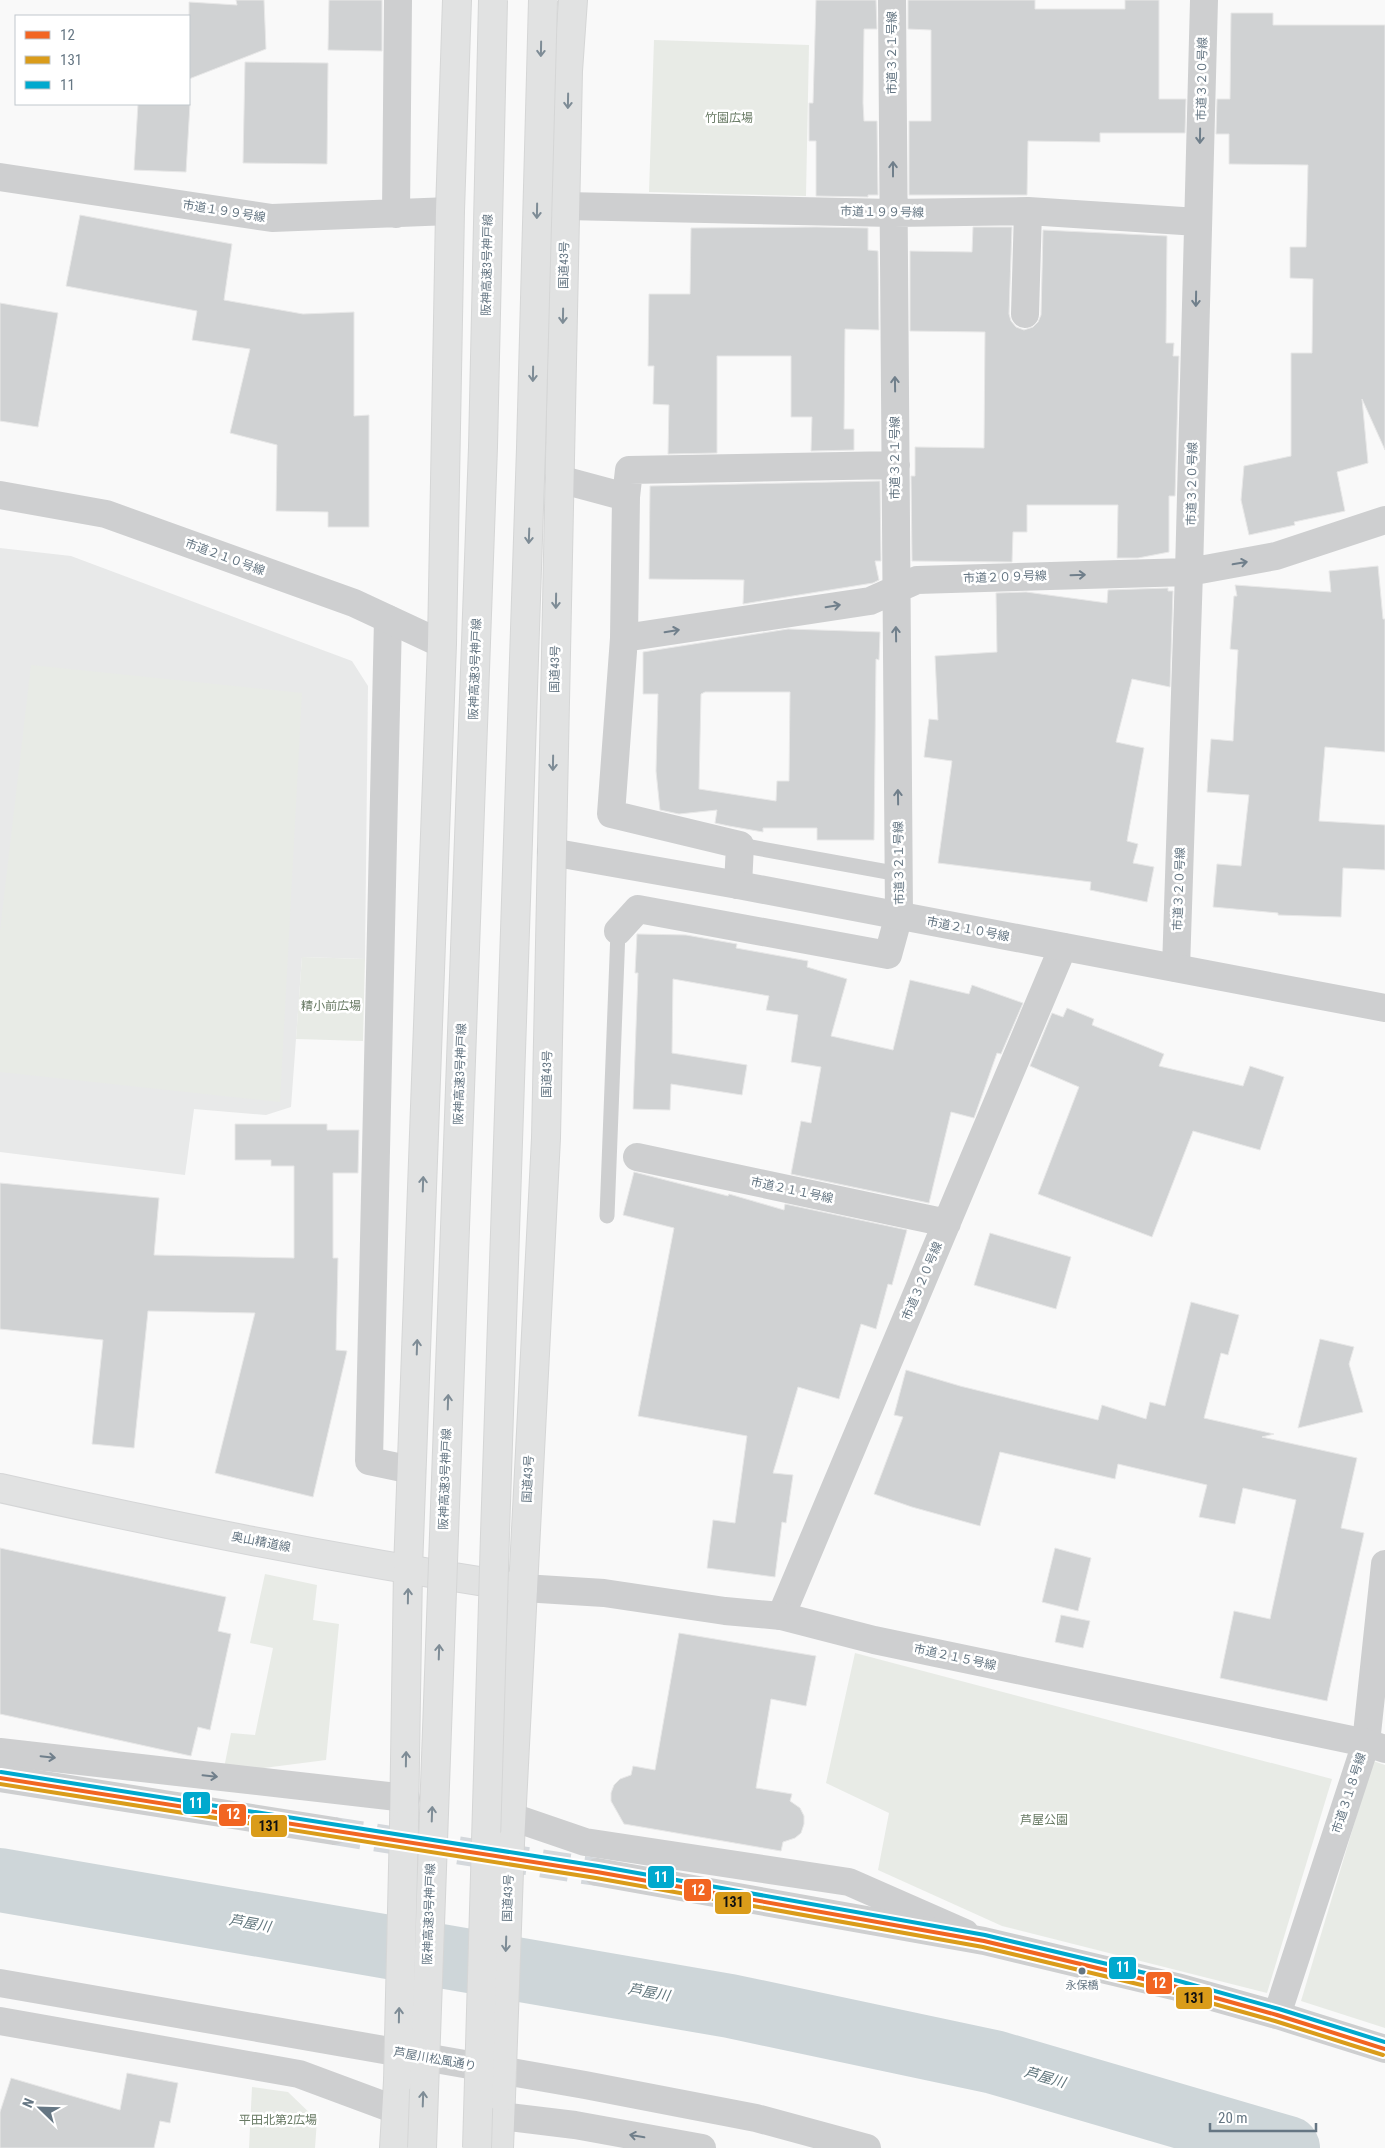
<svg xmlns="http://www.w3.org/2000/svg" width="1385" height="2148" viewBox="0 0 1385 2148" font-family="'Roboto Condensed','Noto Sans JP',sans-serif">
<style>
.built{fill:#e8e9e9}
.green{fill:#e8ebe6}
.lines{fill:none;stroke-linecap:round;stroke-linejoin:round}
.river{stroke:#ced6d9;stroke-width:64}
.building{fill:#d0d2d3;stroke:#e8e8e8;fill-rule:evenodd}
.tertiary-tunnel{stroke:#d4d8dc;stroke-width:28;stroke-dasharray:28 14;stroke-linecap:butt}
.secondary-casing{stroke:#d5d6d7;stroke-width:30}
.trunk-casing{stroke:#d5d6d6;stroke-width:30}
.service{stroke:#cecfd0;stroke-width:15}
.minor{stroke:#cecfd0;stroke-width:28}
.tertiary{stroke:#cecfd0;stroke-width:28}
.secondary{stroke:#e1e2e2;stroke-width:28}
.trunk{stroke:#e1e2e2;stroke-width:28}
.trunk-bridge-casing{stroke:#d5d6d6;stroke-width:30;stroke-linecap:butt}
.motorway-bridge-casing{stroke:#d5d6d6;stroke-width:30;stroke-linecap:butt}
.trunk-bridge{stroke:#e1e2e2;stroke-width:28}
.motorway-bridge{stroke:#e1e2e2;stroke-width:28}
.bus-1-casing{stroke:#fff;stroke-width:8}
.bus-2-casing{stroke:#fff;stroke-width:8}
.bus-3-casing{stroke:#fff;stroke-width:8}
.bus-1{stroke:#f26522;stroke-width:4}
.bus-2{stroke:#da9c1a;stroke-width:4}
.bus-3{stroke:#00a9ce;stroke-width:4}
.oneway{stroke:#7e8c96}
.oneway2{stroke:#707f8b}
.bus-dot{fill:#657683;stroke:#fff;stroke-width:2}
.labels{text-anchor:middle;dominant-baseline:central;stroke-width:5;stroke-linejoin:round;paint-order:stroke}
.bus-label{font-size:11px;fill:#657683;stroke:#fff}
.street-label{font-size:12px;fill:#657683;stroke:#fff}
.park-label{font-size:12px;fill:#687a64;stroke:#fff}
.water-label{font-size:14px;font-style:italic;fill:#60757c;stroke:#fff}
.line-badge{stroke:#fff;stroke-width:2}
.badge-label{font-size:14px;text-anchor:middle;font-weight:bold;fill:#fff}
.pale-badge-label{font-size:14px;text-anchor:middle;font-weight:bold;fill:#111}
</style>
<rect width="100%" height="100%" fill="#f9f9f9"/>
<path class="built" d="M0,548L71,556L352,661L368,686L365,959L302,957L291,1107L266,1115L194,1109L185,1175L0,1152Z"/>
<path class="green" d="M654,40L809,45L806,196L649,192Z
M31,665L302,693L280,1102L0,1072V931Z
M302,957L365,959L363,1041L296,1039Z
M265,1574L317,1585L313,1620L339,1624L326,1760L249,1770L224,1768L231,1733L255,1735L273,1648L250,1643Z
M855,1653L1332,1779L1267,1993L1002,1926L878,1870L889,1813L826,1783Z
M1373,1761L1385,1765V2028L1301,2001Z
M252,2087L288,2092L317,2120L315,2148H249Z"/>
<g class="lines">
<path class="river" d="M0,1880L730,2006L994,2062L1288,2148"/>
</g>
<path class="building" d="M236,0H264L266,49L189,79V2L237,5Z
M329,0H382V51L328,50Z
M816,0H876L877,29H864L863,103L864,121H877L878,195H868V197L816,196V141H809V103H813Z
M908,0H1035V9H1125V0H1159V99H1186L1185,133H1100V142L1028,141L1027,195H909V121H931V30L908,29Z
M1231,13H1273V25H1385V450L1362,399L1368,463L1337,472L1345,511L1294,522L1295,525L1249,535L1241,500L1244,466L1291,456V353H1312L1313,279L1290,278V247H1306L1308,165L1229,164V134H1216L1217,99H1230Z
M245,62L328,63L327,164L243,163Z
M138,104H190L186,172L134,170Z
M80,215L232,244L224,300L303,314L354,312V416L369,415V527H328V512L276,511L277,445L230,433L250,349L192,340L197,311L66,286Z
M816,227L868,228V250L878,251L879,330L845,329L844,429H854V450L811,451L812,417H791V356H717V453L668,454L669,405L653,404L654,366H648L649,294H690L691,228Z
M973,227H1012L1009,314L1011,321L1016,327L1024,330L1033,327L1038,322L1041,315L1043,230L1167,236L1166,343H1174L1173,356H1179L1175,496H1169V552L1138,558H1117L1118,505H1027V532H1013L1012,562L912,561L911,476H915V447L984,448L985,332L910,331V251L972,252Z
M0,303L58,313L38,427L0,421Z
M880,481L881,561H875L879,580L873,583L743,604L744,580L649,579L650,486Z
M1378,566L1383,619H1385V752L1325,747L1319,821L1385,825V870L1343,868L1341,917L1278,915V913L1213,907L1217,864L1241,866L1249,795L1207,792L1211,739L1233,741L1238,650L1230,649L1234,596H1237L1235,585L1331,592L1329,571Z
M1168,588V591H1173L1170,687L1132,679L1116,742L1144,748L1127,841L1138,844L1133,863L1154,867L1147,902L1090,890L1091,882L938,863L952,761L924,757L929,719L938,720L935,656L997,652L996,593L1026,592L1107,603L1108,590Z
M788,629L880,632L879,660L876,659L874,840H817V828H763V832L729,826L715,823L717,810L679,814L660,810L656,771L658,694H643V652ZM705,692H790L789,781H777L776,801L699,789L701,694Z
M637,934L686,935L737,944L736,948L808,961L807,967L847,979L831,1036L893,1050L910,980L969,994L972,985L1023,1003L1001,1054L997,1053L974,1118L951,1112L929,1203L791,1174L801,1121L811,1123L821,1067L791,1062L798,1015L766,1010L769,996L673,979L672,1053L747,1065L742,1095L671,1084L670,1110L633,1109L638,973H635Z
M1067,1008L1094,1019L1092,1025L1164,1054L1159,1066L1243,1086L1250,1066L1284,1077L1260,1150L1193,1131L1152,1237L1038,1194L1079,1087L1030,1066L1052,1013L1063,1017Z
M235,1124H327V1130H359L358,1173H333V1258H338L336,1350L347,1351L313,1497L215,1473L255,1313L148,1311L134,1448L92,1444L103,1340L0,1329V1183L159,1198L154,1255L294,1258V1166H271V1160H235Z
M634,1172L728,1196L729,1194L784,1210L785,1204L907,1230L892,1285L888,1284L876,1329L861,1324L839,1399L798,1387L773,1473L793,1475L786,1523L782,1522L775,1577L707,1568L713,1520L735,1523L747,1436L638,1416L674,1228L623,1215Z
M990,1233L1071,1257L1056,1309L974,1285Z
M1191,1302L1239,1315L1228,1355L1221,1353L1204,1418L1274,1434L1262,1437L1357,1458L1341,1528L1364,1533L1327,1701L1220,1678L1234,1611L1270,1619L1296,1500L1243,1488L1235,1524L1199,1517L1207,1485L1118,1464L1115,1479L1000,1452L980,1526L912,1507L874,1494L903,1417L894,1415L906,1370L960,1386L1098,1420L1102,1405L1146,1419L1150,1402L1165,1406Z
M1320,1339L1354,1347L1349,1364L1363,1412L1298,1428Z
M0,1548L226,1597L218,1631L231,1634L210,1730L198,1727L191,1756L0,1714Z
M1055,1548L1091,1558L1078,1611L1042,1602Z
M1061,1615L1090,1621L1083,1648L1055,1642Z
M679,1633L816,1656L806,1706L771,1699L756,1788L792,1794L790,1801L800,1808L804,1816V1824L801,1833L795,1838L783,1842L781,1851L624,1824L611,1801V1793L614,1785L620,1779L631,1775L633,1766L655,1770Z
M127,2073L178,2083L170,2123L160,2121L154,2148H0V2112L11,2078L120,2110Z"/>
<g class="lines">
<path class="tertiary-tunnel" d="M334,1831L597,1872"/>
<defs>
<path id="secondary" d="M0,1488C173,1527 347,1561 523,1588"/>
<path id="trunk" d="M404,1825L408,1569L442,644L450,211L457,0
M510,1843L546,1138L568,71L573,0
M394,2148L398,2081
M499,2148L501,2097"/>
</defs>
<use href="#secondary" class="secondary-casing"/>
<use href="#trunk" class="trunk-casing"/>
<path class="service" d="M740,845L899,874
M607,1216L618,931"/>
<path class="minor" d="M0,177L272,218L450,211
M565,206L893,213L1028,211L1198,222
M396,214L398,0
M1025,314L1028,211
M559,479L626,497L624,638L611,814L740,845L738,885
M626,497L629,470L896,465
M388,619L369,1461L412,1470
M624,638L870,601L917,580L1189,572L1276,556L1385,520
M618,931L638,909L888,955L899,915L892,0
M1176,968L1189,572L1204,0
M637,1157L947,1223
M781,1616L1063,947
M0,1752L406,1798
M512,1817L585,1842L849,1882L965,1933
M1277,2015L1366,1743L1385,1564
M0,2021L299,2074L396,2110
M500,2116L575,2125L702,2148"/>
<path class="tertiary" d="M0,495L106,514L354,603L442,644
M551,852L738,885L1385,1008
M523,1588L604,1593L725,1611L781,1616L874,1640L1366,1743L1385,1749
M0,1778L334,1831
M597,1872L984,1941L1177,1987L1277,2015L1385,2049
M0,1983L585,2085L756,2118L867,2148"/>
<use href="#secondary" class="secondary"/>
<use href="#trunk" class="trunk"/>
<defs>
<path id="trunk-bridge" d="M398,2081L404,1825
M501,2097L510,1843"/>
<path id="motorway-bridge" d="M422,2148L483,447L493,0
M477,2148L495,1534L531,448L543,0"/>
</defs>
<use href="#trunk-bridge" class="trunk-bridge-casing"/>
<use href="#motorway-bridge" class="motorway-bridge-casing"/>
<use href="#trunk-bridge" class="trunk-bridge"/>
<use href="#motorway-bridge" class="motorway-bridge"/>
<defs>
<path id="bus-1" d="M0,1778L597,1872L984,1941L1177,1987L1277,2015L1385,2049"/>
<path id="bus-2" d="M0,1784L596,1878L983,1947L1175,1993L1275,2021L1383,2055"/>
<path id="bus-3" d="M1,1772L598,1866L985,1935L1179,1981L1279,2009L1385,2042"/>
</defs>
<use href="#bus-1" class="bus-1-casing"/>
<use href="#bus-2" class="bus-2-casing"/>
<use href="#bus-3" class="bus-3-casing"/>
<use href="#bus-1" class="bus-1"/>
<use href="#bus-2" class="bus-2"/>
<use href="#bus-3" class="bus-3"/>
</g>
<defs><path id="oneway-shaft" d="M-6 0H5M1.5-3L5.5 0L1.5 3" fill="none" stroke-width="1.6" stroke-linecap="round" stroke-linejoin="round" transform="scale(1.25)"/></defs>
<g class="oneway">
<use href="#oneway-shaft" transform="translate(541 49) rotate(91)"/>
<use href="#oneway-shaft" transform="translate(568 101) rotate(91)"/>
<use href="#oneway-shaft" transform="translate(537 211) rotate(91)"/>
<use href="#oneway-shaft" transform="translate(563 316) rotate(91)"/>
<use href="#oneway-shaft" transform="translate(533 374) rotate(91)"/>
<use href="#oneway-shaft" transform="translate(529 536) rotate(92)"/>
<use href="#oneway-shaft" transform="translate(556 601) rotate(91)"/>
<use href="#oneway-shaft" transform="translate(553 763) rotate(91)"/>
<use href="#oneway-shaft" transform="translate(423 1184) rotate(-88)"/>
<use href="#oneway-shaft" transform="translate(417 1347) rotate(-88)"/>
<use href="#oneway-shaft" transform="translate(448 1402) rotate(-88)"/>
<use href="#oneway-shaft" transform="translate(408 1596) rotate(-89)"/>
<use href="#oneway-shaft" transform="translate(439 1652) rotate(-88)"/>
<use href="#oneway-shaft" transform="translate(406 1759) rotate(-89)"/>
<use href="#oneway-shaft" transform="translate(432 1814) rotate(-88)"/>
<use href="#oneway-shaft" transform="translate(506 1944) rotate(92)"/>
<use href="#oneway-shaft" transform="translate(399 2015) rotate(-89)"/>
<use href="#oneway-shaft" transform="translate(423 2099) rotate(-88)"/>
</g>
<g class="oneway2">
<use href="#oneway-shaft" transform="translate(1200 136) rotate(91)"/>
<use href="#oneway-shaft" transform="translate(893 169) rotate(-90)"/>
<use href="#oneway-shaft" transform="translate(1196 299) rotate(91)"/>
<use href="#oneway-shaft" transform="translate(895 384) rotate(-91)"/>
<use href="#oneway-shaft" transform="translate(1240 563) rotate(-10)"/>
<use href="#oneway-shaft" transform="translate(1078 575) rotate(-2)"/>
<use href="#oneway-shaft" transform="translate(833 606) rotate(-9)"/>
<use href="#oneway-shaft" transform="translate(672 631) rotate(-9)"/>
<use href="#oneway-shaft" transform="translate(896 634) rotate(-91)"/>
<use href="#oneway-shaft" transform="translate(898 797) rotate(-91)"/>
<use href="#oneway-shaft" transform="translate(48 1757) rotate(6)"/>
<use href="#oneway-shaft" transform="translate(210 1776) rotate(6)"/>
<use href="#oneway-shaft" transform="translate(637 2136) rotate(-170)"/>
</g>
<circle class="bus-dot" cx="1082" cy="1971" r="4.5"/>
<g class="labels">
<g class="bus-label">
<text x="1082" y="1985">永保橋</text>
</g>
<g class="street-label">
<text transform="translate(892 53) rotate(-90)">市道３２１号線</text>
<text transform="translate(1202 79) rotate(-89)">市道３２０号線</text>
<text transform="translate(224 211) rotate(9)">市道１９９号線</text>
<text transform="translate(882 212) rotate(1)">市道１９９号線</text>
<text transform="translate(487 265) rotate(-89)">阪神高速3号神戸線</text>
<text transform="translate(564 265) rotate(-89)">国道43号</text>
<text transform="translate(895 458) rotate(-90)">市道３２１号線</text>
<text transform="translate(1192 484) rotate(-89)">市道３２０号線</text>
<text transform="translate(225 557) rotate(20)">市道２１０号線</text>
<text transform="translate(1005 577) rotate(-2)">市道２０９号線</text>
<text transform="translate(475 669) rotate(-88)">阪神高速3号神戸線</text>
<text transform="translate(555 669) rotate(-89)">国道43号</text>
<text transform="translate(899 863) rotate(-91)">市道３２１号線</text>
<text transform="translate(1179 889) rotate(-88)">市道３２０号線</text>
<text transform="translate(968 929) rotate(11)">市道２１０号線</text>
<text transform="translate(460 1074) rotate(-88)">阪神高速3号神戸線</text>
<text transform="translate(547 1074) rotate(-89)">国道43号</text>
<text transform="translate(792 1190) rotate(12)">市道２１１号線</text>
<text transform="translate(922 1281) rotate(-67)">市道３２０号線</text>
<text transform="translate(445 1479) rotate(-88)">阪神高速3号神戸線</text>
<text transform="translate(528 1479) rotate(-87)">国道43号</text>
<text transform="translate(261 1542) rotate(11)">奥山精道線</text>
<text transform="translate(955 1657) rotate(12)">市道２１５号線</text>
<text transform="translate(1349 1793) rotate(-72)">市道３１８号線</text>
<text transform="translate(508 1898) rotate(-88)">国道43号</text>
<text transform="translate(429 1914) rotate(-88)">阪神高速3号神戸線</text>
<text transform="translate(435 2059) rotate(10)">芦屋川松風通り</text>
</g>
<g class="park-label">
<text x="729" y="118">竹園広場</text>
<text x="331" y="1006">精小前広場</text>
<text x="1044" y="1820">芦屋公園</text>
<text x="278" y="2120">平田北第2広場</text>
</g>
<g class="water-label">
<text transform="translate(250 1923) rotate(10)">芦屋川</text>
<text transform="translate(649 1992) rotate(10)">芦屋川</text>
<text transform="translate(1045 2077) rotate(16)">芦屋川</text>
</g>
</g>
<g class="line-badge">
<rect x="182" y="1791" width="29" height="24" rx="5" fill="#00a9ce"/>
<rect x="218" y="1803" width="29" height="24" rx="5" fill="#f26522"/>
<rect x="250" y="1814" width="38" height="24" rx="5" fill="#da9c1a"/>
<rect x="647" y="1865" width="28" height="24" rx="5" fill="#00a9ce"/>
<rect x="683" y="1878" width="29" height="24" rx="5" fill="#f26522"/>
<rect x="714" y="1891" width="38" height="24" rx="5" fill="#da9c1a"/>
<rect x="1108" y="1956" width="29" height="24" rx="5" fill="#00a9ce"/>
<rect x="1145" y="1971" width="28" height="24" rx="5" fill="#f26522"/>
<rect x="1175" y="1986" width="38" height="24" rx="5" fill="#da9c1a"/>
</g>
<g class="badge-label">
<text x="196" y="1808">11</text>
<text x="233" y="1819">12</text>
<text x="661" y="1882">11</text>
<text x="698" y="1895">12</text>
<text x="1123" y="1972">11</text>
<text x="1159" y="1988">12</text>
</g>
<g class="pale-badge-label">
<text x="269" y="1831">131</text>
<text x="733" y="1907">131</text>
<text x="1194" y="2003">131</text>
</g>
<rect x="15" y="15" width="175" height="90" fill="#ffffff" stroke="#c1c8cd"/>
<rect x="25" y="31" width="25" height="8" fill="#f26522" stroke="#c1c8cd"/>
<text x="60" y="40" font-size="15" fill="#657683">12</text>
<rect x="25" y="56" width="25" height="8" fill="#da9c1a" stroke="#c1c8cd"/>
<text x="60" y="65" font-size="15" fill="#657683">131</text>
<rect x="25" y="81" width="25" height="8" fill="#00a9ce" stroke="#c1c8cd"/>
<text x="60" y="90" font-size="15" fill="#657683">11</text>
<g transform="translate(40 2108) rotate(293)" stroke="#ffffff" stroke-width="4" paint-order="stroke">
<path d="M0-4L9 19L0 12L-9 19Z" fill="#657683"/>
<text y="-8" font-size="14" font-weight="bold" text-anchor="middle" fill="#657683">N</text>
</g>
<path d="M1210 2123v8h106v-8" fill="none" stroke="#657683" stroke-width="2.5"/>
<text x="1218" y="2123" font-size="15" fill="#657683" stroke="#ffffff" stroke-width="4" paint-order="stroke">20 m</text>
</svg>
